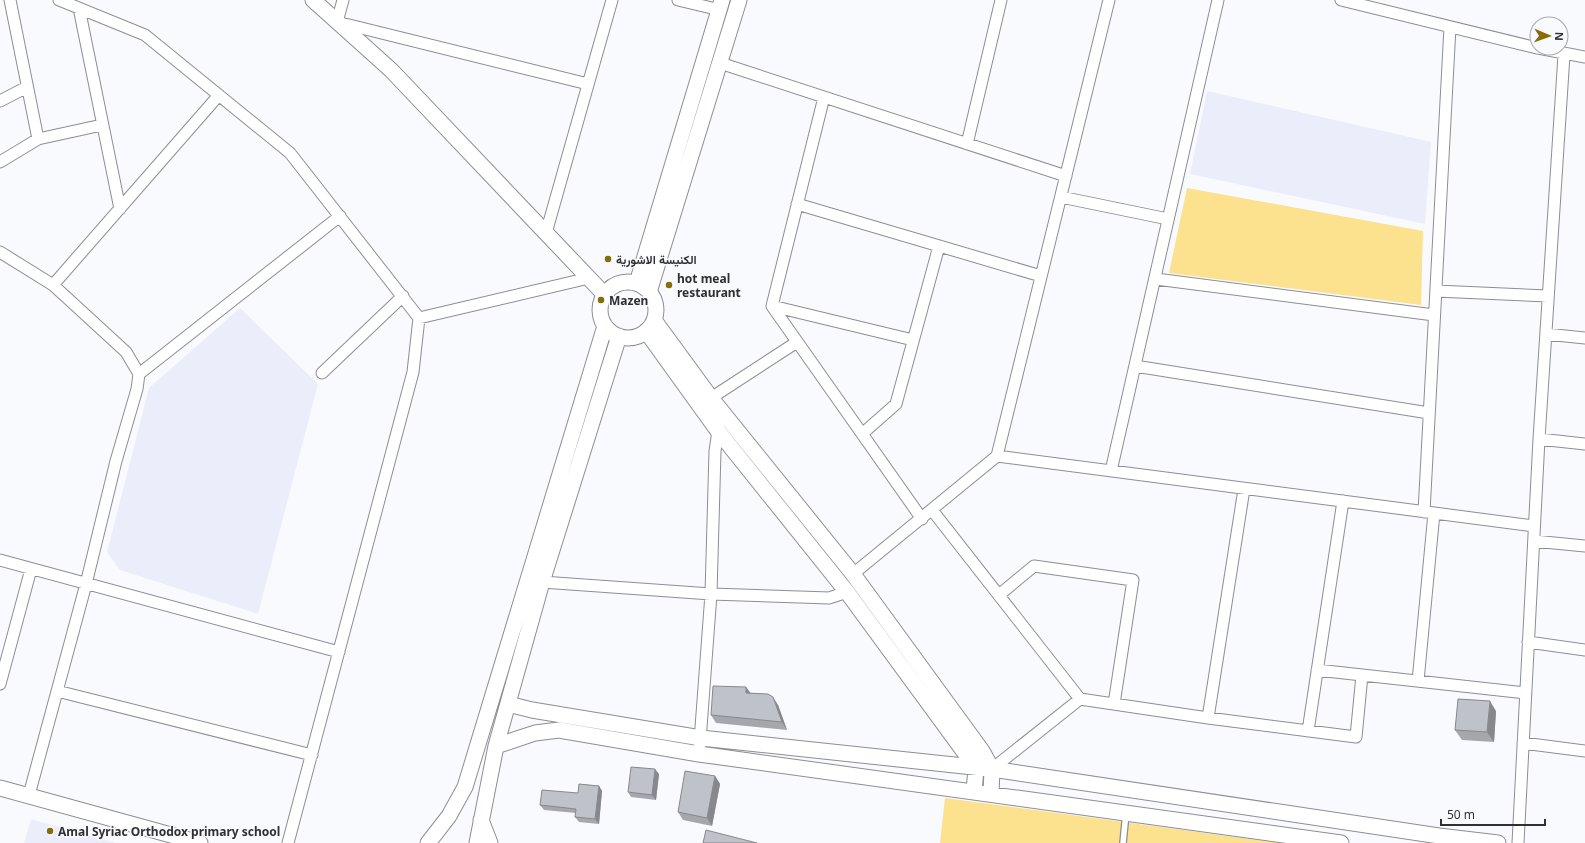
<svg xmlns="http://www.w3.org/2000/svg" width="1585" height="843" viewBox="0 0 1585 843" font-family="'Noto Sans',Vazirmatn,sans-serif">
<style>
.built{fill:#ebeefa}
.green{fill:#fce18f}
.lines{fill:none;stroke-linecap:round;stroke-linejoin:round}
.lane-casing{stroke:#8c8e94;stroke-width:8}
.street-casing{stroke:#8c8e94;stroke-width:13}
.secondary-casing{stroke:#8c8e94;stroke-width:17}
.lane{stroke:#fff;stroke-width:5.5}
.street{stroke:#fff;stroke-width:11}
.secondary{stroke:#fff;stroke-width:15}
.wall{fill:#a5a7ad}
.shaded-wall{fill:#86888d}
.building{fill:#c0c2c9;stroke:#86888d}
.poi-dot{fill:#866d0a;stroke:#f8fafe;stroke-width:1.5}
.labels{text-anchor:middle;dominant-baseline:central;stroke-width:3;stroke-linejoin:round;paint-order:stroke}
.poi-label{font-size:12px;font-weight:bold;fill:#303033;stroke:#f8fafe;text-anchor:start}
</style>
<rect width="100%" height="100%" fill="#f8fafe"/>
<path class="built" d="M1207,91L1431,142L1425,224L1190,174Z
M240,308L318,384L258,614L120,570L107,552L149,388Z
M31,819L116,843H24Z"/>
<path class="green" d="M1187,188L1423,231L1421,305L1169,273Z
M945,798L1279,843H940Z"/>
<g class="lines">
<defs>
<path id="lane" d="M1123,843L1126,813"/>
<path id="street" d="M10,0L38,139
M59,0L145,35L290,153L419,318L589,278
M343,0L337,22L588,84
M678,0L720,10
M1341,0L1537,48
M79,8L120,209
M1538,48L1585,57
M720,63L1066,176
M824,97L772,306L922,519
M0,101L27,87
M967,144L1001,0
M0,162L38,139L102,125
M1061,197L1168,219
M797,204L1041,276
M546,233L612,0
M0,252L53,285L126,352L139,374L137,389L116,461L86,584L29,795
M1156,279L1434,315
M53,285L219,95
M1436,291L1548,296
M772,306L913,340
M1546,334L1585,338
M1135,366L1429,413
M322,373L403,296
M139,374L340,216
M711,398L797,342
M862,434L896,404L939,246
M1539,439L1585,444
M997,456L1534,526
M1111,471L1218,0
M932,510L1080,699
M1424,512L1450,27
M1534,541L1585,546
M0,560L339,652
M853,574L997,456L1109,0
M542,582L711,594L829,598L847,592
M999,595L1034,566L1133,580L1114,704
M1528,642L1585,650
M1317,670L1526,693
M1418,681L1434,513
M0,684L31,569
M57,691L312,755
M1208,718L1244,489
M1308,731L1343,501
M1523,743L1585,751
M699,754L711,594L715,451L718,431
M992,769L1080,699L1208,718L1356,737L1362,675
M288,843L413,372L419,318
M1518,843L1539,439L1564,55"/>
<path id="secondary" d="M313,0L391,70L604,294
M600 310a28 28 0 1 1 56 0a28 28 0 1 1-56 0Z
M637,283L722,0
M649,292L739,0
M654,320L711,398L853,574L982,751L992,769L991,794
M646,331L718,431L847,592L976,768L974,792
M508,704L532,710L701,738L992,769L1439,836L1498,843
M496,746L535,733L559,730L699,754L1341,843
M0,788L200,843
M481,820L490,843
M428,843L449,816L465,787L605,326
M477,843L496,746L542,582L619,336"/>
</defs>
<use href="#lane" class="lane-casing"/>
<use href="#street" class="street-casing"/>
<use href="#secondary" class="secondary-casing"/>
<use href="#lane" class="lane"/>
<use href="#street" class="street"/>
<use href="#secondary" class="secondary"/>
</g>
<path class="wall" d="M751,693L778,705L787,730L716,723L711,715Z
M1496,711L1494,742L1462,740L1455,730Z
M659,774L656,800L631,797L628,792Z
M715,776L720,784L712,826L683,820L678,812Z
M599,786L602,791L599,824L579,822L575,817L576,813L544,810L540,805Z"/>
<path class="shaded-wall" d="M746,687L752,695L746,693Z
M773,697L778,705L787,730L782,722Z
M1490,701L1496,711L1494,742L1487,732Z
M655,769L659,774L656,800L652,795Z
M715,776L720,784L712,826L707,818Z
M599,786L602,791L599,824L595,819Z"/>
<path class="building" d="M713,686L746,687V693L768,694L773,697L782,722L711,715Z
M1458,699L1490,701L1487,732L1455,730Z
M631,767L655,769L652,795L628,792Z
M685,771L715,776L707,818L678,812Z
M579,784L599,786L595,819L575,817L576,809L540,805L542,790L578,793Z
M706,830L757,843H703Z"/>
<g class="poi-dot">
<circle cx="608" cy="259" r="4"/>
<circle cx="669" cy="285" r="4"/>
<circle cx="601" cy="300" r="4"/>
<circle cx="50" cy="831" r="4"/>
</g>
<g class="labels">
<g class="poi-label">
<text x="616" y="259">الكنيسة الاشورية</text>
<text x="677" y="278">hot meal<tspan x="677" dy="14">restaurant</tspan></text>
<text x="609" y="300">Mazen</text>
<text x="58" y="831">Amal Syriac Orthodox primary school</text>
</g>
</g>
<g transform="translate(1549 36) rotate(92)"><circle r="19" fill="#f8fafe" stroke="#a8a9ad"/>
<path d="M0-3L7 15L0 10L-7 15Z" fill="#866d0a"/>
<text y="-6" font-size="11" font-weight="bold" text-anchor="middle" fill="#303033">N</text>
</g>
<path d="M1441 819v6h104v-6" fill="none" stroke="#303033" stroke-width="2"/>
<text x="1447" y="819" font-size="12" fill="#303033" stroke="#f8fafe" stroke-width="3" paint-order="stroke">50 m</text>
</svg>
